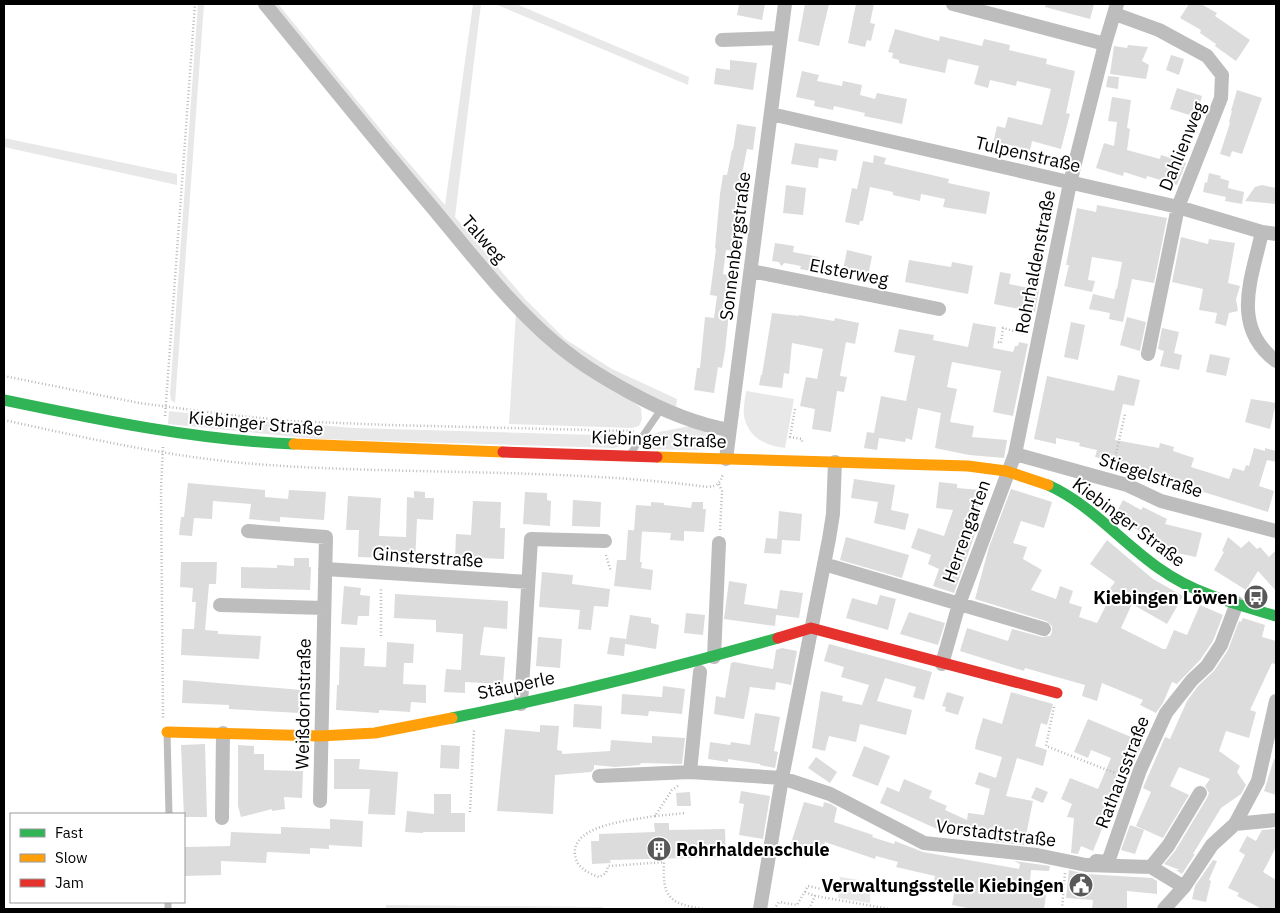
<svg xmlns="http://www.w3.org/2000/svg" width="1280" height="913" viewBox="0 0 1280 913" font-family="'IBM Plex Sans',sans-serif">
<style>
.green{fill:#e8e8e8}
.building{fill:#dcdcdc}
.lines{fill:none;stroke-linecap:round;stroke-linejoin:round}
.path{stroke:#b8b8b8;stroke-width:2.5;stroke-dasharray:1 2.5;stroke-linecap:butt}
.lane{stroke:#bdbdbd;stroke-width:7}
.street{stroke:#bdbdbd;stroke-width:14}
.fast{stroke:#30b455;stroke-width:11}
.slow{stroke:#ff9f0a;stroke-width:11}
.jam{stroke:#e5322d;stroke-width:11}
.labels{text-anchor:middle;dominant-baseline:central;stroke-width:4;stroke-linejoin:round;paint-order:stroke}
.street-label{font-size:18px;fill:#000;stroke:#fff}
.poi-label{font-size:18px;font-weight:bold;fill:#000;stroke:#fff;text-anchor:end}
</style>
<rect width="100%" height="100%" fill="#fff"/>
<path class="green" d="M198,4H204L175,403L171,400L170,394Z
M270,4H278L395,147L445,205L473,4H481L455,217L525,299L565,339L612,369L677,399L676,407L655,400L579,355L523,306L451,222Z
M495,4H516L689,77L688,85Z
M4,138L177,174V185L4,147Z
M516,312L641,408L642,419L639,426L632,428L509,424Z
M746,391L794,399L785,448C765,446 748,437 744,416C743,408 745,399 746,391Z
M169,411L238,419L355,428L632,436L637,437L632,443L614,448L317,439L168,424Z
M690,426L704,429L709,439L706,447L697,450L640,449L647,436L659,432Z
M840,877L871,882L870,903L838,898Z
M386,905L603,907V909H386Z"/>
<path class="building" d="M739,4H765L762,20L737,15Z
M805,4H829L819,46L798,41Z
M856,4H874L870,23L875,24L871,41L867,40L865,47L848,43Z
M1046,4H1094L1090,19L1045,7Z
M1189,4H1201L1217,13L1215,16L1250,40L1236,61L1215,46L1216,44L1200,33L1201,30L1180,18Z
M895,29L939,41L940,36L982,46L984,39L1010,45L1009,50L1047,59L1046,64L1075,71L1066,113L1070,114L1061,149L1032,141L1030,150L1005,144V147L993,144L997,126L1005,128L1008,117L1042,125L1051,89L1017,81L1016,86L990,80L988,88L974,84L979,66L948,59L945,73L899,63V60L892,58L893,53L888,52Z
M1128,45L1148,47L1142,61L1149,65L1146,79L1110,74L1114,46L1127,48Z
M1171,55L1184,59L1179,75L1166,70Z
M730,60L757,63L753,90L714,84L716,68L730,70Z
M802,71L819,75L817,81L842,86L843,81L862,85L860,95L875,99L877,93L907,99L902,124L864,116L865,113L834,106L833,110L814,106L815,101L796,97Z
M1108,76L1119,77L1118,89L1106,87Z
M1177,88L1202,96L1196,117L1170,109Z
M1237,90L1262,98L1242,154L1232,151L1230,157L1220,154L1230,123L1229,122L1232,111H1231Z
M1112,97L1131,100L1127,128L1130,129L1127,150L1160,159L1161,155L1186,163L1177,185L1147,176L1146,179L1124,172L1123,176L1096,168L1104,143L1114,146L1117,122L1108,121Z
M737,124L756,127L753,150L747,149L743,169L734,228H735L733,251L726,250L723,274L733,276L725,351L722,368L718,367L714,393L694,390L697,368H700L705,317L714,318L717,296L710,295L716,249L715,248L720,194L723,175H727L732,150H733Z
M795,143L838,150L836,161L819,158L818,168L791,164Z
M874,155L886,158L884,164L949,179L948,183L990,192L986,214L943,207L945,199L921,194L920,201L893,195V192L870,187L863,221H860L859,225L845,222L852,188L857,189L863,161L873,163Z
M1209,173L1221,176L1220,178L1229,181L1228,188L1244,192L1242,204L1225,201L1226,197L1203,192L1205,182L1207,183Z
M786,185L806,188L803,215L783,213Z
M1262,185L1276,188V204L1245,201L1255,187Z
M1097,205L1167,218L1154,283L1132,279L1123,322L1109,319L1110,313L1089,309L1093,294L1114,299L1116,289H1117L1122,262L1092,257L1088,280L1095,281L1092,292L1064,286L1069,265H1066L1077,208L1096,212Z
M1181,237L1208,244L1209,239L1235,243L1228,283L1240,286L1236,299L1238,311L1229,313L1226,326L1215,323L1217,313L1199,310L1203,289L1172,282Z
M775,243L794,246L793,252L819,257L816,272L800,269L801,266L785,263L781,266L779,262L772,261Z
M847,250L872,256L868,276L843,270Z
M909,260L951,267L952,262L973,266L968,294L905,282Z
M1000,272L1011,274L1009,284L1039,290L1035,312L994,304Z
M772,313L799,316V315L834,321L835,318L859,323L855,344L846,342L840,376L847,377L844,392L837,391L831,432L812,429L815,409L800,406L806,377L817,379L823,349L792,343L789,374L784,373L782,388L759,385L761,375H762Z
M1127,317L1146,322L1140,351L1120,345Z
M1071,322L1085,325L1078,360L1064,357Z
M973,323L996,327L993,348L1013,352L1015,346H1018L1019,342L1028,344L1013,416L993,412L1001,371L952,362L947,387L957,389L950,422L974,426L972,437L1007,440L1004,458L969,455L935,448L941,413L918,408L912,440L906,438L905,442L879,438L877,450L864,448L867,432L874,433L881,396L906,401L915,356L894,352L899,329L934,335L933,340L968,347Z
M1162,328L1179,332L1174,353L1182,355L1179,370L1160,366L1164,351L1158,349Z
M1210,354L1230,358L1226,376L1206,372Z
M1118,375L1140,380L1134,406L1123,404L1115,440L1159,448L1160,443L1174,447L1173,451L1194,458L1191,467L1229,479L1233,468L1244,471L1246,465L1249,466L1254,448L1265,451V448L1276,451V462L1267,460L1259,486L1274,491L1268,512L1152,476V473L1123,468L1124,464L1095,457L1097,450L1079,446L1080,443L1056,438V444L1034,439L1047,376L1114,391Z
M1251,399L1276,403L1270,429L1245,422Z
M854,479L895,485L891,510L909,514L905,530L874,523L878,502L851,498Z
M939,482L957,484V488L980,490L976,531L954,593L933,586L939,569L928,564L931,555L911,548L918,528L944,536L953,510L936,508Z
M188,483L265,490V497L288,499L289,490L326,492L324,520L280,517V522L249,519L251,504L213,501L212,519L194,518L192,536L179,535L181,517H186H184Z
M1011,489L1052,502L1044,528L1021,521L1013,543L1027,547L1023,559L1042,570L1031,590L1056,599L1060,586L1073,591L1069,603L1082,607L1079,617L1097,623L1113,592L1109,590L1115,582L1090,564L1107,540L1153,579L1183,596L1167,624L1132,604L1121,628L1163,649H1166L1174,630L1187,635L1200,605L1223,615L1213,641L1200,660L1177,684L1172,682L1163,703L1156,713L1140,705L1143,700L1102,683L1097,701L1082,696L1085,685L1025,668L1024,671L960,651L967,628L1008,641L1012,629L1042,637L1050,636L1052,632V626L1046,621L975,599L989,547Z
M414,491L425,492V498H434L433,520L417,519L415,564H405V554L387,553V558L358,557L359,530H346L348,496L381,498L379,536L406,537L407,497L414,498Z
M525,492L547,493V500L551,501L550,526L523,524Z
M573,500L601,502L600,527L572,526Z
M1123,500L1141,510L1143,507L1167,519L1165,524L1202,533L1196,557L1177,553L1174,563L1160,555L1163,543L1132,527L1133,524L1115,515Z
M473,501L501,502L500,528H505L504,559L480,558V562L455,561L456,534L471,535Z
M651,502L664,503V505L691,508L692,502H703V509H706L704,532L684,531V541L670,540L671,533L634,531L636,505L651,506Z
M779,511L802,514L800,541L782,540L781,554L764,553L766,538L777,539Z
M628,530L642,531L640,562H642L641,568L653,570L651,590L614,586L617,560H626Z
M846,537L909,555L902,578L840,560Z
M1228,537L1241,548L1249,541L1257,549L1260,547L1269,557L1276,550V591L1258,571L1246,590L1214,570L1224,552L1222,551Z
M294,558H309V567H311L310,590L241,588V567L277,568V565L294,566Z
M181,562H217L216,584H209L205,630L218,631V634L261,636L259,659L181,655L182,629H194L196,602H192L193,588L180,587Z
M542,572L573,575L572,584L610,589L608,607L594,606L591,630L578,629L580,610L539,607Z
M729,581L747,584L744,604L777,609L780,590L803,593L799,618L776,615L775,626L724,619Z
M344,586L361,588L360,595L370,596L369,616H358L357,625L341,624Z
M395,594L508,601L507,629L484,627L480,655L505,657L503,684L465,682V693L444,692L446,669L461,670L463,634L436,632V620L394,618Z
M880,595L896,599L888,630L846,618L852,598L877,605Z
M909,612L945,623L938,645L900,634Z
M686,613L705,615L703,635L684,633Z
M630,615L651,618V623L659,625L656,649L625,644L624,656L607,654L610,637L626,639Z
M1243,618L1265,625L1262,637L1276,641V665L1272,663L1250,710L1256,712L1249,738L1226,731L1219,751L1240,766L1237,772L1246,785L1241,794L1221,808L1193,854H1195L1182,874L1176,870H1180L1164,864L1175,851L1207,798L1209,793L1205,786L1210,779L1179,767L1170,786L1189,795L1163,838L1136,826L1151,792L1143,788L1165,737L1170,739L1187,701L1198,686L1214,671L1228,650L1239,621L1241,622Z
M538,637L562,639L560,668L536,666Z
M387,642L414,644L413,663H404L403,684L426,685V703L411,702L410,712L379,710V713L336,710L337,685H339L340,647L365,648L364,666L386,667Z
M829,644L932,672L924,700L913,697L916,687L885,678L877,701L912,710L906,735L860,724L856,742L829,736L825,751L812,748L821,691L843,696L842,701L862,705L869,685L841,677L844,667L824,661Z
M782,648L797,651L791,685L776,682L775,690L750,687L744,719L714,714L716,696L725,698L731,663L734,662L773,669L776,650Z
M183,680L302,690L300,713L229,709V705L182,703Z
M663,686L685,689L682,714L649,711L648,716L621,714L622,694L662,697Z
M947,692L964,697L958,715L945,711L946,707L942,706Z
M1011,692L1053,704L1047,725L1041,723L1035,746L1047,750L1043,766L1017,758L1006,796L1033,801L1024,845L995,842V837L951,832L950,835L880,803L887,787L899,792L904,779L932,791L929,798L947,806L945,810L967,820L968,813L984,815L990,789L975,784L979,772L996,778L1002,757L975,749L976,742L983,718L1002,724Z
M574,704L602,706L601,729L573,727Z
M755,713L780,717L774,751L778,752L775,768L760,765V764L728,759V762L708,759L710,742L730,745L731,742L750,745Z
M1088,719L1143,742L1132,767L1128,765L1093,851L1081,846L1078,854L1071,853L1074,818L1067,817L1072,804L1061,799L1070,778L1098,789L1111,758L1091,750L1088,758L1074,752Z
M540,725L559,726L557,750L562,751V754L610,751L611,740L652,743V736L685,738L682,764L641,763L640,765L615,767L594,765V769L591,772L555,775L553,814L497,811L505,729L540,732Z
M205,744L207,817H184L181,745Z
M238,745L254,746V754H264V770L303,771L302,798L284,797L285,809L272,811V809L241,817L238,806Z
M441,745L460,746L459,769L440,768Z
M864,746L890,756L878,786L852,776Z
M816,757L837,772L830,783L808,768Z
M334,759H360L359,769L398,772L395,815L368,814L370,789H334Z
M1274,759H1276V795L1264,791Z
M1036,787L1048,792L1043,803L1031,798Z
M741,791L770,796L763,839L739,835L744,804L739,803Z
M690,792L691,806H677L676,793Z
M434,794H451V813H465V832H423V833L405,832L407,811L434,814Z
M804,802L823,807L824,802L831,804L837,808L834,822L873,835L872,837L894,844L895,841L923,852L1019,869L1020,864L1014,861L1050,866L1049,871L1031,870L1029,892L1046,895L1044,909H973L952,905L955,889L933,886L935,876L896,867L898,862L876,856L875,859L825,842L822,852L808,848L805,858L788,853Z
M330,819L363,821L362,847L329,845V849L310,848V854L267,852L266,863L221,861V875L184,876V847L230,846L231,832L281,834V827L330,829Z
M654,823H669V830L725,829L726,857L610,860L611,863L592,864L591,841H599V834L655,832Z
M1130,825L1144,830L1135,854L1121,850Z
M1274,829L1276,830V847L1263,872L1276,880V909H1262L1237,896L1239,893L1228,888L1245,855L1239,851L1247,836L1256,841L1262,830Z
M1213,860L1217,861L1209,880L1211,881L1206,902L1192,899L1195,886Z
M1069,870L1086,874L1152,878L1157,881V894L1127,891V909H1092L1093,900L1066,898Z"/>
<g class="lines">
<path class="path" d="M998,342L1001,343L1003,328L1025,334
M4,376L139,403L230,415L291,421L389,425L634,431
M795,409L790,437L802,439V444
M165,416L195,4
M4,420C91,439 178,459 268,465C414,475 563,468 708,487C718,486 720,483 723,474
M163,447L161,489L163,718
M1113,467L1125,414
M719,484L722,491L720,531
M606,555L611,572
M381,636V587
M1054,707L1046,746L1125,777
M678,786L672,790L655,816C634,820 571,824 575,855C577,868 588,873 599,877L606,873L608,866L664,862C662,898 670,904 704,909
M470,812L474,729
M655,816L686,813
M805,892L815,896
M774,909L779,902L797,905L808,886L821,889
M809,909L815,896L890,909
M1062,909L1065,873"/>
<path class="lane" d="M631,453L662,408
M167,732L169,814
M168,909V902"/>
<path class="street" d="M265,4C318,69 371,135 426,200C470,252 518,317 573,357C591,371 611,382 631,393C662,410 695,424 729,430
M953,4L1105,44
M1115,14L1159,30L1207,56L1222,75L1221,98L1178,207L1148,354
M722,40L780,38
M771,114L1178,207L1262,232L1276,234
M1262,232C1252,278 1230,326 1276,361
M751,271L939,309
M1015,454L1127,485L1161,501L1276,531
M726,459L785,4
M248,531L326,537L320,801
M824,564L1044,629
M325,569L528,582
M220,605L324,608
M714,657L719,543
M942,664L959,604L1015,454L1070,183L1105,44L1117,4
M521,704L531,539L605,541
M690,772L700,672
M599,776L690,772L782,778L830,794L924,843L1037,855L1086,865L1151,867L1184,887
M222,818L223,733
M1235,824L1276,820
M1096,861L1108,862L1140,770L1166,713L1192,680L1207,666L1221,645L1237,603
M1151,867L1168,846L1200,793
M760,909L782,778L829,539L833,514L835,462
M1164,909L1184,887L1212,845L1235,824L1258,781L1276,701"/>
<path class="fast" d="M4,400C100,420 196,440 294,444
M1048,485C1092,505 1121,542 1160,569C1195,594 1236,604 1276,616
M452,718C562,696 670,669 778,638"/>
<path class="slow" d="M294,444L503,452
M657,457L968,466L1006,471L1048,485
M167,732L320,736L375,733L452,718"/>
<path class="jam" d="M503,452L657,457
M778,638L811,628L1057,693"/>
</g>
<defs>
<symbol id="bus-disc" viewBox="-11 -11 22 22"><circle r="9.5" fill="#595959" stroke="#fff"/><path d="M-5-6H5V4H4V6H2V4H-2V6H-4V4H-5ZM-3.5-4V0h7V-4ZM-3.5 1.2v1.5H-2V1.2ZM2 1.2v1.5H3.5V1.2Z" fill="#fff"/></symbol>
<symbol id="building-disc" viewBox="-11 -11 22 22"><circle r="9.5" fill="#595959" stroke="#fff"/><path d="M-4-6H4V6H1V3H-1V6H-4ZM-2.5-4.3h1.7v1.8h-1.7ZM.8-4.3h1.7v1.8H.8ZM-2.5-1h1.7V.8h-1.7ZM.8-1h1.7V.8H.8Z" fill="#fff"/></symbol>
<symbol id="civic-disc" viewBox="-11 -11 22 22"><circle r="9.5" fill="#595959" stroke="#fff"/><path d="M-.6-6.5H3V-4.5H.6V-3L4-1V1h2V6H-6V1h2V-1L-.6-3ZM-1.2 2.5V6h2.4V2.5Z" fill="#fff"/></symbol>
</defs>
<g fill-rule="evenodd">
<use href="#bus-disc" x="1242" y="583" width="28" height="28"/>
<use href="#building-disc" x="645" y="835" width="28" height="28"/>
<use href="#civic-disc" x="1067" y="871" width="28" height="28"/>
</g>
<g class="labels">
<g class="street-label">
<text transform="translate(1182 146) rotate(-68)">Dahlienweg</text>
<text transform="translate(1028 154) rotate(13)">Tulpenstraße</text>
<text transform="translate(484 239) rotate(49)">Talweg</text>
<text transform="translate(735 246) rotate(-83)">Sonnenbergstraße</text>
<text transform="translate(1035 262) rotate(-79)">Rohrhaldenstraße</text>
<text transform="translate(849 272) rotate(11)">Elsterweg</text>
<text transform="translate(256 423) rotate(5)">Kiebinger Straße</text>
<text transform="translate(659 439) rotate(2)">Kiebinger Straße</text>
<text transform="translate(1151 475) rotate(18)">Stiegelstraße</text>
<text transform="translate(1129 522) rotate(37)">Kiebinger Straße</text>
<text transform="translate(966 531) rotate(-70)">Herrengarten</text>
<text transform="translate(428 557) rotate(4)">Ginsterstraße</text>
<text transform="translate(516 685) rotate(-12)">Stäuperle</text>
<text transform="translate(303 704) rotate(-89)">Weißdornstraße</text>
<text transform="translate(1122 772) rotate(-69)">Rathausstraße</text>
<text transform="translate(996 833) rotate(7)">Vorstadtstraße</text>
</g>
<g class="poi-label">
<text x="1238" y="597">Kiebingen Löwen</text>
<text x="676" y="849" text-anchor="start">Rohrhaldenschule</text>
<text x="1064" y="885">Verwaltungsstelle Kiebingen</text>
</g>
</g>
<rect width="1280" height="913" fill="none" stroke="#000000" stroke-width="10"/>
<rect x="10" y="813" width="175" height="90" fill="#ffffff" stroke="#999999"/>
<rect x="20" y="829" width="25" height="8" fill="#30b455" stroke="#999999"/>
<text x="55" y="838" font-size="15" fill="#000000">Fast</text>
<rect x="20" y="854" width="25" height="8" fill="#ff9f0a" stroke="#999999"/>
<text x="55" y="863" font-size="15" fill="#000000">Slow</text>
<rect x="20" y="879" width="25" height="8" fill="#e5322d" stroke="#999999"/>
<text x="55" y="888" font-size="15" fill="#000000">Jam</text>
</svg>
